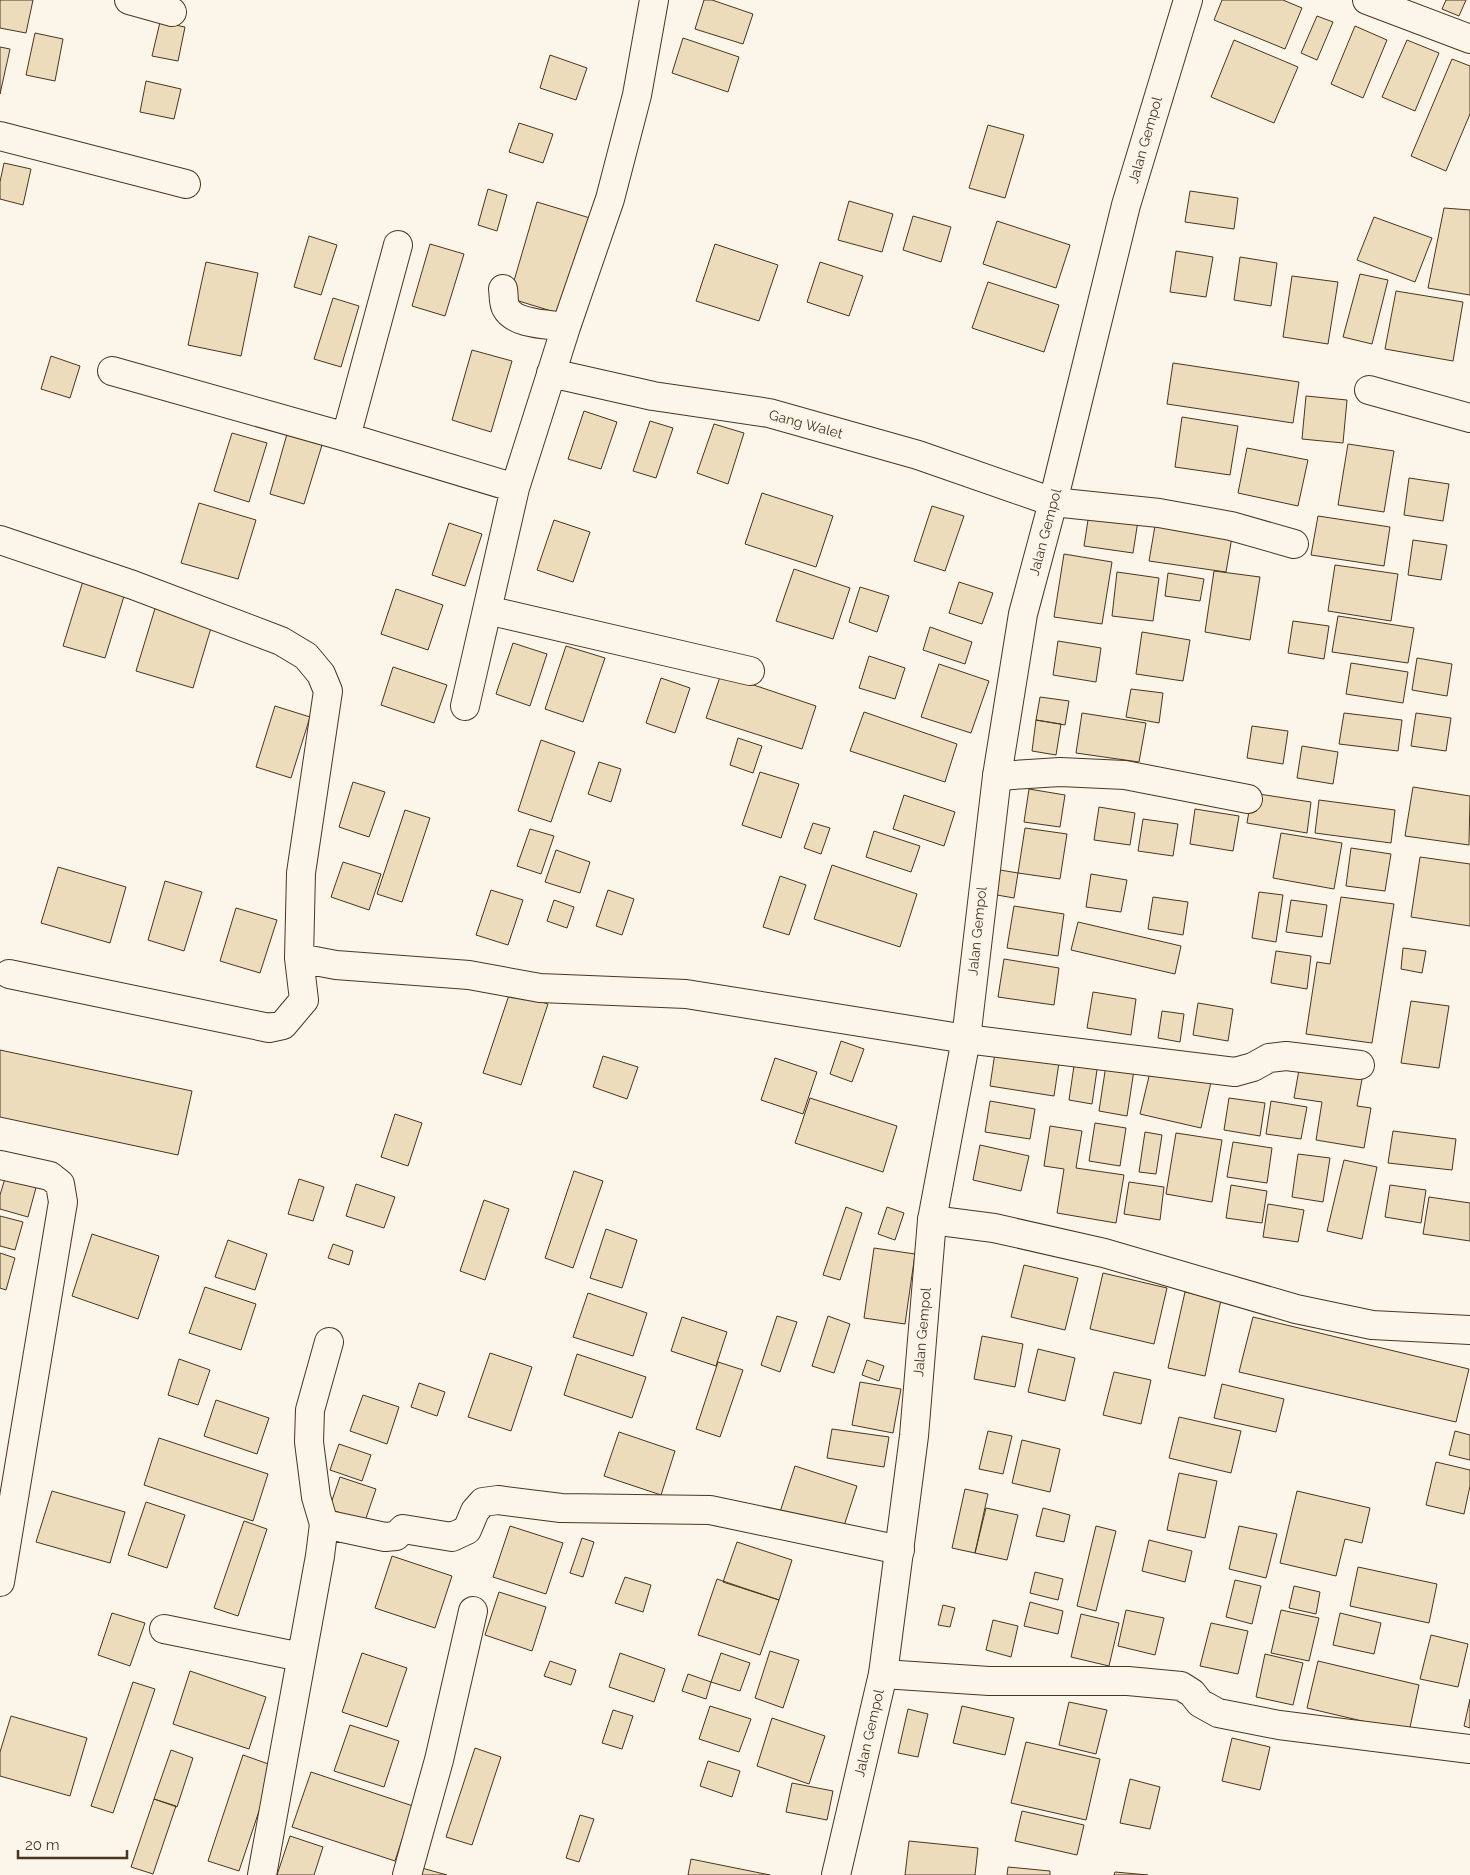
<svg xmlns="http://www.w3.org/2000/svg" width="1470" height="1875" viewBox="0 0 1470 1875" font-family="Raleway,sans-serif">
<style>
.building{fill:#ecdcbc;stroke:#4a3520}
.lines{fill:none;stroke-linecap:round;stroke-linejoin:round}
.street-casing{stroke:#4a3520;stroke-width:30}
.secondary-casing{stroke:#4a3520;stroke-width:30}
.street{stroke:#fbf6e9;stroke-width:28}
.secondary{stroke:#fbf6e9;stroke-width:28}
.labels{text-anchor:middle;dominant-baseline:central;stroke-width:4;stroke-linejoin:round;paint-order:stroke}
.street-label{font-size:14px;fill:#4a3520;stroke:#fbf6e9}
</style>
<rect width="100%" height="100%" fill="#fbf6e9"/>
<path class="building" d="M0,0H33L26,33L0,28Z
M704,0H712L753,14L743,44L695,29Z
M1222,0H1283L1302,8L1285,49L1214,20Z
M1446,0H1466L1459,16L1442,9Z
M1317,16L1333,22L1317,60L1301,53Z
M160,22L185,27L178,61L152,56Z
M1355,26L1387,40L1363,98L1331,84Z
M35,33L63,39L55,81L26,75Z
M683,38L739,57L728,92L672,73Z
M1234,40L1298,67L1274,123L1211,97Z
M1407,40L1439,53L1415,111L1382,97Z
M0,47L10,49L0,94Z
M550,55L587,68L576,100L540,88Z
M1452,59L1470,66V114L1446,171L1411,156Z
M146,81L181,89L174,119L140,112Z
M519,123L553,134L543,163L509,152Z
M988,125L1024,135L1005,198L969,188Z
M4,163L31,169L23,205L0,199V182Z
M488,189L507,195L497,231L478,225Z
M1190,191L1238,198L1234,229L1185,222Z
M849,201L893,214L882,252L838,240Z
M537,202L590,218L561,314L509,298Z
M1444,208L1470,210V295L1428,288Z
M913,216L951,227L941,262L903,250Z
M1374,217L1432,238L1415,282L1357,260Z
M997,221L1070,245L1056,288L983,264Z
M309,236L337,245L321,295L294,287Z
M430,244L464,254L445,316L412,306Z
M715,244L778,265L759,321L696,301Z
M1176,251L1213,257L1206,297L1170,292Z
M1240,257L1277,263L1271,306L1234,300Z
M206,262L258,273L241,356L188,345Z
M820,262L863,276L849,316L807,302Z
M1360,274L1388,280L1372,344L1343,337Z
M1292,276L1338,282L1328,344L1283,337Z
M988,282L1059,305L1044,352L972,328Z
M1396,291L1463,302L1453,361L1385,349Z
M333,298L359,306L341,367L314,359Z
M472,350L512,361L491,432L452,420Z
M51,356L80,366L70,398L41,389Z
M1173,363L1299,382L1293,423L1167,404Z
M1306,396L1347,400L1343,443L1302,439Z
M584,411L617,422L601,469L568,459Z
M1182,417L1238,426L1230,475L1175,467Z
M650,421L673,428L656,478L633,471Z
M714,424L744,433L728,484L697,473Z
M232,433L267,443L249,502L214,491Z
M287,434L322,445L304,504L270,494Z
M1348,444L1394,451L1384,512L1338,505Z
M1247,448L1308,460L1298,506L1238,493Z
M1409,478L1449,484L1443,521L1404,515Z
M762,493L833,516L816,567L745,544Z
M199,503L256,520L238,579L181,563Z
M932,506L964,516L945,571L914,561Z
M1090,507L1139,514L1133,553L1084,546Z
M1318,516L1390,527L1384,566L1311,555Z
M554,520L590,532L573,582L537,570Z
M1156,520L1233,531L1226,572L1149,561Z
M449,523L482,534L465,586L432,575Z
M1413,540L1447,545L1441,580L1408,575Z
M1064,554L1112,562L1102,624L1054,617Z
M1335,565L1398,574L1391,621L1328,611Z
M794,569L850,588L833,639L776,621Z
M1214,571L1260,577L1250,640L1205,632Z
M1117,572L1159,578L1153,621L1112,616Z
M1168,573L1204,579L1200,601L1165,596Z
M83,581L125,593L105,658L63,646Z
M959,582L993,593L982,624L949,613Z
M860,587L889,596L877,632L849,622Z
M396,589L443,605L428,650L381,634Z
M157,602L214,618L193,688L136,671Z
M1338,616L1414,628L1408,663L1332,652Z
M1293,621L1329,626L1324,659L1288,653Z
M930,627L972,642L965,664L923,650Z
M1142,632L1190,640L1183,681L1136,674Z
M1058,641L1101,648L1096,682L1053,675Z
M513,643L547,654L530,706L496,694Z
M566,646L605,658L583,722L545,709Z
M869,656L905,668L895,699L859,688Z
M1417,658L1452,664L1447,696L1412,690Z
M1351,663L1408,672L1403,703L1346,694Z
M939,664L989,681L971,733L921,717Z
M393,667L447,685L434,723L381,705Z
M721,674L816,706L802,749L706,718Z
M661,678L690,688L675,733L646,723Z
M1131,689L1163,693L1159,723L1126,717Z
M1040,697L1069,701L1065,725L1036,720Z
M275,706L310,717L291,778L256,767Z
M864,712L957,744L945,782L850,751Z
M1082,713L1146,723L1139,762L1076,753Z
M1344,713L1402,720L1398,751L1339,744Z
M1416,713L1451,718L1446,751L1411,746Z
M1036,720L1061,724L1056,755L1032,751Z
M1252,726L1288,731L1283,764L1247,758Z
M738,738L762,746L753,773L730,765Z
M541,740L575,752L551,822L518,811Z
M1302,746L1338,752L1333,784L1297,778Z
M599,762L621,769L611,802L588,794Z
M760,772L799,784L781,838L742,825Z
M353,782L385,792L369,837L339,827Z
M1413,787L1470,796L1469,845L1405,836Z
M1029,789L1065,795L1060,827L1024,822Z
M1252,793L1311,802L1307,833L1247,823Z
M904,795L955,812L944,846L893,829Z
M1319,800L1395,810L1391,843L1315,833Z
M1099,807L1135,813L1130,845L1094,840Z
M1195,809L1239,816L1233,851L1190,844Z
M405,810L430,818L402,902L377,894Z
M1143,819L1178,824L1173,856L1138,851Z
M813,823L830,828L821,854L804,848Z
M1025,828L1067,834L1060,879L1018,873Z
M530,829L554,836L541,874L517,866Z
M874,831L920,846L911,872L866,857Z
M1281,833L1342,843L1334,889L1273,878Z
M1351,848L1391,854L1385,891L1346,886Z
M556,850L590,862L580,893L545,882Z
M1420,857L1470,864V926L1411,917Z
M343,862L381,874L369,910L331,897Z
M832,865L917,894L900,947L814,919Z
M58,867L126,887L110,943L41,923Z
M1000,870L1018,873L1014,898L997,895Z
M1091,874L1127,880L1121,912L1086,907Z
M780,876L806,885L789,935L763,927Z
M165,881L202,892L184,951L148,940Z
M491,890L523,900L508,945L476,935Z
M608,890L634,899L622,935L596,926Z
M1259,892L1283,895L1276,942L1252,938Z
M1153,897L1188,902L1183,935L1148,929Z
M1341,897L1394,904L1372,1043L1306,1034L1317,962L1330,964Z
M554,900L574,907L567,928L547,921Z
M1291,900L1327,905L1322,937L1286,932Z
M1014,906L1064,914L1058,956L1007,948Z
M236,908L277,920L260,973L220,961Z
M1078,922L1181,946L1175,974L1071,950Z
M1403,948L1426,951L1422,973L1401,969Z
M1276,951L1311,956L1307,989L1271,983Z
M1004,959L1059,968L1054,1005L998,997Z
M510,992L548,1004L521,1085L483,1073Z
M1093,992L1136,999L1131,1035L1087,1028Z
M1411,1001L1449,1006L1439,1068L1401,1063Z
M1198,1003L1233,1009L1228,1041L1193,1035Z
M1162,1011L1184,1014L1180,1042L1158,1038Z
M841,1041L864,1049L852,1082L830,1074Z
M996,1046L1060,1056L1054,1096L990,1086Z
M0,1050L192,1091L178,1155L0,1117Z
M603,1056L638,1067L627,1099L593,1087Z
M775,1058L817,1072L803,1114L761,1100Z
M1075,1059L1098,1063L1092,1104L1069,1100Z
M1300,1064L1363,1074L1357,1106L1371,1108L1364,1148L1316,1140L1322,1102L1294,1098Z
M1106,1065L1134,1070L1127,1116L1099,1111Z
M1151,1068L1211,1082L1201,1128L1140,1114Z
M810,1098L897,1126L883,1172L795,1143Z
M1229,1098L1265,1103L1260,1136L1224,1130Z
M990,1101L1035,1109L1030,1139L985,1132Z
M1271,1101L1307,1107L1301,1139L1266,1134Z
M395,1114L422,1123L408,1166L381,1157Z
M1095,1123L1126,1128L1120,1166L1089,1161Z
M1050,1126L1082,1131L1076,1168L1124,1175L1116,1223L1057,1213L1064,1169L1044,1166Z
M1393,1131L1456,1139L1452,1170L1388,1163Z
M1145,1132L1162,1135L1156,1174L1139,1172Z
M1176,1133L1222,1140L1212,1202L1166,1194Z
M1233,1142L1272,1148L1267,1183L1227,1177Z
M980,1145L1029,1156L1021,1191L973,1180Z
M1298,1154L1330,1158L1323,1202L1292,1197Z
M1344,1160L1377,1167L1362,1239L1327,1231Z
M574,1171L603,1181L573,1268L545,1258Z
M6,1175L37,1184L28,1217L0,1209V1195Z
M299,1179L324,1187L313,1221L288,1214Z
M1129,1182L1164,1187L1160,1220L1124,1214Z
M356,1184L395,1197L384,1228L346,1216Z
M1231,1185L1267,1191L1262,1223L1226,1218Z
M1390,1185L1426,1190L1421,1223L1385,1217Z
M1429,1197L1470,1203V1241L1423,1234Z
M484,1200L509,1209L485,1280L460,1271Z
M1268,1204L1304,1210L1298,1242L1263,1237Z
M846,1207L862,1213L840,1280L823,1275Z
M887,1207L904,1213L895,1240L878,1234Z
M0,1216L23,1222L15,1250L0,1246Z
M606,1229L637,1240L622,1288L590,1278Z
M92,1234L159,1256L138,1319L72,1296Z
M228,1240L267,1254L255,1290L215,1277Z
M333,1244L353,1251L349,1265L328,1258Z
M874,1248L915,1254L905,1324L864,1318Z
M0,1253L15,1258L6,1290L0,1288Z
M1024,1265L1078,1278L1065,1330L1011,1317Z
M1103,1273L1167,1288L1154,1344L1090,1329Z
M205,1287L256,1304L241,1350L189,1333Z
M1185,1292L1221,1300L1205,1376L1168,1368Z
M588,1293L647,1313L633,1356L573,1337Z
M777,1316L797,1322L780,1372L761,1365Z
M828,1316L850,1324L834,1373L812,1366Z
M682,1317L727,1332L716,1366L671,1351Z
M1253,1317L1469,1369L1456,1422L1239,1372Z
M982,1336L1023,1344L1015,1387L974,1379Z
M1038,1349L1075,1358L1065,1401L1028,1392Z
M490,1353L532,1367L511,1431L468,1417Z
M577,1354L646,1377L632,1418L564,1395Z
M179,1359L210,1370L198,1405L168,1395Z
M867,1360L884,1366L879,1381L862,1375Z
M718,1362L743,1370L720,1437L696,1429Z
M1114,1372L1151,1380L1141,1424L1103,1415Z
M860,1382L901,1389L893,1433L852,1425Z
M419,1383L445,1392L437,1416L411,1407Z
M1222,1384L1284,1399L1276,1432L1214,1418Z
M363,1395L399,1407L387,1444L350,1431Z
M216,1400L269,1418L257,1454L204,1436Z
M1179,1417L1241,1431L1231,1473L1169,1458Z
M832,1429L889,1437L884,1467L827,1458Z
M988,1431L1012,1436L1003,1474L979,1469Z
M1455,1431L1470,1435V1460L1449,1455Z
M619,1432L675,1451L661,1495L604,1476Z
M159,1438L268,1474L253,1521L144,1485Z
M1022,1440L1060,1449L1050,1492L1012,1483Z
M339,1444L371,1455L362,1481L330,1470Z
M1436,1462L1470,1470V1486L1464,1514L1426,1505Z
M795,1466L857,1486L842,1532L780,1512Z
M1179,1473L1217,1481L1205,1538L1167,1530Z
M340,1477L376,1489L365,1521L329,1509Z
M965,1489L988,1494L975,1553L952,1548Z
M52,1491L125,1512L110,1563L36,1542Z
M1297,1491L1370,1508L1362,1543L1345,1539L1336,1576L1280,1563Z
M146,1502L185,1515L167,1568L128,1555Z
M986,1508L1018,1515L1007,1560L975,1553Z
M1043,1508L1070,1515L1064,1542L1036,1536Z
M244,1521L267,1529L238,1616L214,1608Z
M510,1526L563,1543L546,1594L493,1577Z
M1096,1526L1116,1531L1096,1611L1077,1606Z
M1239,1526L1277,1534L1266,1578L1229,1569Z
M582,1538L594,1542L583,1577L570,1573Z
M1149,1540L1192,1551L1185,1582L1142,1571Z
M737,1542L792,1560L779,1600L723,1582Z
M392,1556L452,1576L435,1628L375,1608Z
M1358,1567L1437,1584L1429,1623L1350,1606Z
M1035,1572L1063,1579L1058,1600L1030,1593Z
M625,1577L651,1585L643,1612L615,1603Z
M717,1579L779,1600L760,1655L698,1635Z
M1235,1580L1261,1586L1252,1624L1226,1617Z
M1294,1586L1320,1592L1316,1614L1289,1608Z
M499,1592L546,1607L532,1651L485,1635Z
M1030,1602L1063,1611L1058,1634L1024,1626Z
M943,1605L955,1608L950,1627L938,1625Z
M1126,1610L1164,1618L1155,1655L1118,1646Z
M1281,1610L1319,1618L1309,1661L1271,1653Z
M112,1613L145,1623L130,1666L98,1655Z
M1340,1613L1381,1623L1374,1654L1333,1645Z
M1081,1614L1119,1623L1109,1666L1071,1657Z
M993,1620L1018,1626L1011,1657L986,1650Z
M1211,1623L1248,1631L1238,1674L1200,1666Z
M1431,1635L1468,1644L1458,1687L1420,1679Z
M770,1651L799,1660L783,1708L755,1698Z
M362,1653L407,1668L387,1727L342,1712Z
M620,1653L665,1669L654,1702L609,1687Z
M721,1653L750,1663L740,1691L711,1682Z
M1265,1654L1303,1663L1293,1705L1256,1697Z
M550,1661L576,1670L571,1685L544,1676Z
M1318,1661L1419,1685L1409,1732L1307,1708Z
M190,1671L266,1697L249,1749L173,1724Z
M688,1674L711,1682L706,1699L682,1691Z
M133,1682L155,1689L113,1813L91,1806Z
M1470,1699V1728L1464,1726Z
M1069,1702L1107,1710L1096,1754L1059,1745Z
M710,1706L751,1719L739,1752L699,1739Z
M962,1706L1014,1718L1005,1755L953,1743Z
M908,1709L928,1714L918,1757L898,1753Z
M613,1710L633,1716L622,1749L602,1743Z
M11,1716L87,1738L70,1796L0,1776V1752Z
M772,1718L825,1736L809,1784L757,1766Z
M350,1725L399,1741L384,1787L334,1771Z
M1232,1738L1270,1747L1260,1790L1222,1781Z
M1026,1742L1100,1759L1086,1820L1011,1803Z
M475,1748L501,1757L472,1845L446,1837Z
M171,1750L193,1758L177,1807L154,1799Z
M243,1755L274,1766L239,1871L208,1861Z
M708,1761L740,1771L732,1797L700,1786Z
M311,1772L413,1806L395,1861L292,1827Z
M1130,1779L1160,1787L1150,1829L1120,1823Z
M792,1783L833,1791L827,1820L786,1812Z
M154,1799L176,1806L153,1874L131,1867Z
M1022,1811L1084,1825L1077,1855L1015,1841Z
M580,1815L594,1819L579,1862L566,1858Z
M290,1836L323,1847L314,1875H277Z
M909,1841L978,1848L975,1875H905Z
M691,1859L770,1875H688Z
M1008,1867L1050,1871V1875H1007Z
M422,1868L447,1875H420Z
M1115,1872L1148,1875H1114Z"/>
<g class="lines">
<defs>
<path id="street" d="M129,0L172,12
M1367,0L1470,39
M0,136L186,184
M503,289C504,294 503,303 506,308C515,325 549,324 566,327
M112,371L346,437L515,488
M551,373L653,396L769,413L918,455L1053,502L1159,513L1231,526L1294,544
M1369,390L1470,418
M346,437L398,245
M0,540L133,585L281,641L306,656L321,674L328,691L301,873L299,958L304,1000L283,1025L269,1028L9,974
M487,610L750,671
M465,706L515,488L566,327L610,199L637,95L654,0
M997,776L1060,772L1125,775L1248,799
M299,958L336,965L469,975L540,988L686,994L966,1039L1235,1072L1253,1067L1269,1058L1286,1056L1360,1065
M0,1165L50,1176L60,1184L63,1202L0,1582
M932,1220L994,1228L1104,1253L1296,1309L1372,1325L1470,1330
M324,1524L385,1537L396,1536L403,1529L452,1537L467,1530L475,1511L483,1502L498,1500L561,1508L710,1510L900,1550
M164,1629L301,1657
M883,1674L989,1681H1128L1181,1686L1192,1693L1200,1703L1218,1713L1279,1725L1470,1749
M262,1875L320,1556L324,1524L316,1497L309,1442L310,1410L329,1342
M407,1875L439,1760L473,1611"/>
<path id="secondary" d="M836,1875L883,1674L914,1436L932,1220L966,1039L997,776L1023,614L1053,502L1126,205L1188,0"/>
</defs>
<use href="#street" class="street-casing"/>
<use href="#secondary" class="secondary-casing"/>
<use href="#street" class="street"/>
<use href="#secondary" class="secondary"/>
</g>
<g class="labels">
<g class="street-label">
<text transform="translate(1145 140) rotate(-74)">Jalan Gempol</text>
<text transform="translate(806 424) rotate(15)">Gang Walet</text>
<text transform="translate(1045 532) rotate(-75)">Jalan Gempol</text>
<text transform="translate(977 931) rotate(-84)">Jalan Gempol</text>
<text transform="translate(922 1332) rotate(-85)">Jalan Gempol</text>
<text transform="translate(869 1733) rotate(-77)">Jalan Gempol</text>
</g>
</g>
<path d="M18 1850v8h109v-8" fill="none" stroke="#4a3520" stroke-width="2.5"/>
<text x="25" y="1850" font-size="15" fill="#4a3520" stroke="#fbf6e9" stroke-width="4" paint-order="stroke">20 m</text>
</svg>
